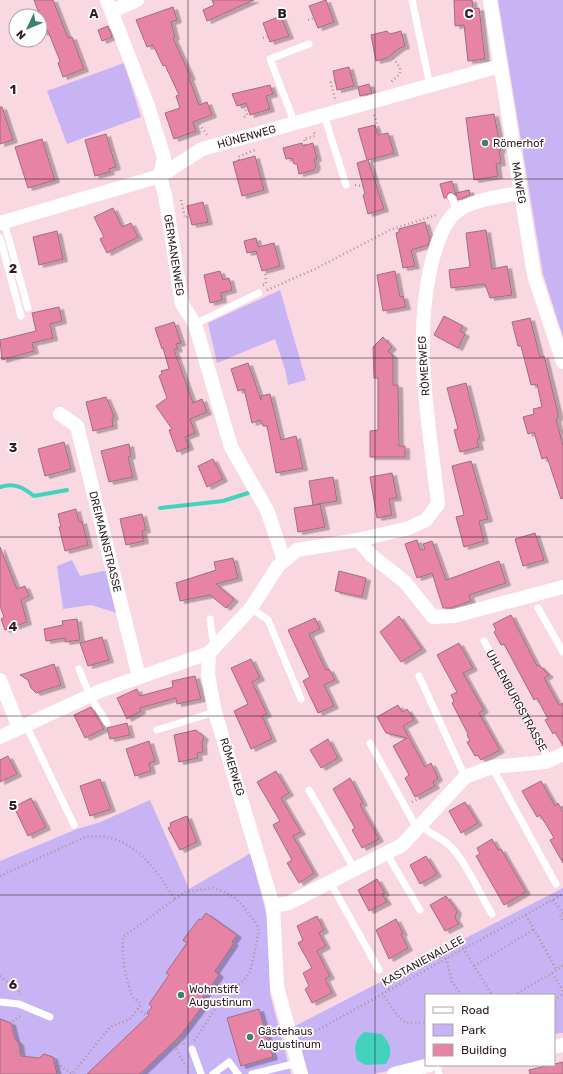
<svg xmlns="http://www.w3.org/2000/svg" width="563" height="1074" viewBox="0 0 563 1074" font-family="Rubik,sans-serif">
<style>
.green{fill:#c8b3f4}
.water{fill:#41d3bb}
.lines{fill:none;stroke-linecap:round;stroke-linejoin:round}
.stream{stroke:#41d3bb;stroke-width:4}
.building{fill:#e784a6;stroke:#a06d7d;filter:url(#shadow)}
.path{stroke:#af929a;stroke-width:2.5;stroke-dasharray:1 3;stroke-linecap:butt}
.lane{stroke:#fff;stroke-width:7}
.street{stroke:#fff;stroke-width:14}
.grid{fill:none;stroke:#311c23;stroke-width:1;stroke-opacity:0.55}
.poi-dot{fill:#3d8073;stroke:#fff;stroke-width:1.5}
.labels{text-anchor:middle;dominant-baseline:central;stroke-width:3.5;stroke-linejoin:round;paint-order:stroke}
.street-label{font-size:11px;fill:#311c23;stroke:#fff}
.poi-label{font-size:11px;fill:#311c23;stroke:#fff;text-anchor:start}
.grid-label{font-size:13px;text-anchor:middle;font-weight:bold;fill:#311c23;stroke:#fff;stroke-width:3.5;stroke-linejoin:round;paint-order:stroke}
</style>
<defs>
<filter id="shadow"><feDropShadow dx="4.5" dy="2.5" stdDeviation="0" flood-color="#0004"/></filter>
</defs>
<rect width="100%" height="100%" fill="#fad8e1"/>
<path class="green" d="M498,0H563V337L543,274Z
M124,63L141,117L67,144L47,91Z
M280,290L306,380L288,385L285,369L275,339L217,363L208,323Z
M72,560L80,576L108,570L117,613L91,605L63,609L57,566Z
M150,800L189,889L251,853L268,921L270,994L291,1074H0V861L77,829L98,823Z
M563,888V1033L554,1034V995H426V1063L373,1074H308L293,1027Z"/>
<path class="water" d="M364,1032L382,1034C391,1045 393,1051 386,1064L366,1065L357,1060C354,1048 354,1040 364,1032Z"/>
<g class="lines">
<path class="stream" d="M0,487C14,482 24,488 34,496L67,490
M160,508L223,501L248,493"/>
</g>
<path class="building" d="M34,0H53L68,38L72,37L84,69L63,77L58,63L60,61L48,31L43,33L40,25V16Z
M212,0H254L207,21L203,10L214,5Z
M326,0L334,22L318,28L309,6Z
M454,0H472L473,9L479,8L485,59L468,61L464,25L455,26Z
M173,7L177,20L171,22L175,37L173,38L191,77L189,78L199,105L207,102L212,115L193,122L196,131L174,139L165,113L180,108L176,96L179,95L165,65L163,66L153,45L147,47L136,20Z
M281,16L289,36L270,42L263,23Z
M108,26L112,37L102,41L98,30Z
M387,31L390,34L401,31L405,46L400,48L387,58L376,61L371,35Z
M349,67L354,86L337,90L333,71Z
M369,84L372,93L360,96L358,87Z
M270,85L273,94L266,96L270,109L250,115L246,103L237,106L232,94Z
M0,107H2L13,140L0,144Z
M494,114L501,150H499L501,163L496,164L498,176L474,180L466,118Z
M375,125L378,135L388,133L394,153L368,160L384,209L368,214L363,195L365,194L357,163L367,160L358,129Z
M106,134L116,167L109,169L110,172L95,176L85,140Z
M42,139L55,180L28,188L15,147Z
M302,143L303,146L313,143L317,159H314L316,166L314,170L299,174L297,164H294L292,158L286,159L283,148Z
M255,156L264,190L242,196L233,162Z
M452,181L456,195L449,192L446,198H444L440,184Z
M469,190L470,195L458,200L456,193Z
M203,202L208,222L192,225L187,206Z
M113,208L122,227L131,223L138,237L107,253L100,239L104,237L94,217Z
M425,222L430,239L428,245L411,250L415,266L403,268L396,233L399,232V229Z
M486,230L492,269L507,266L512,295L490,298L485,284L451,288L449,270L470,267L466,233Z
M57,231L63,259L39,265L33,237Z
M256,238L258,247L274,243L280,266L262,271L256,251L247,253L244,241Z
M220,271L223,280L229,278L232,290L221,293L222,300L210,303L204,275Z
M395,271L400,297L403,296L406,307L383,311L377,275Z
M59,307L62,321L50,324L53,338L32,343L34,351L2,360L0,340L36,331L32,313Z
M444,316L463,326L460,331L465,334L458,348L434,335Z
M530,318L540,357L544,356L558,413V418L556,419L563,446V498L561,499L547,457L542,459L534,432L528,434L523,417L534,414L533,409L542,407L537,384L531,385L521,346H518L512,322Z
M174,322L181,343L176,344L178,349L174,350L193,403L202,399L207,412L190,419L195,433L185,437L189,447L177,452L169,430L172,429L156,406L167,398L159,376L162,374L161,371L169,369L163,348L162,349L155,328Z
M383,337L392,347L388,351L393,356V385H398L399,446H405V457H370V431L378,430V378H374L373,347Z
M248,363L261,400V396L270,394L281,440L296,436L303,468L276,473L267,426H263L260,420L252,423L244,389L238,391L231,369Z
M466,383L480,438L477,439L479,447L460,452L454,430L458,429L447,388Z
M106,397L112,411L114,417L112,418L113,426L93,431L86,402Z
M64,442L71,469L45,476L38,449Z
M129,444L131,456L128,457L133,477L109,482L101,451Z
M213,459L223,479L207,487L198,466Z
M471,461L488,519L479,521L484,541L464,547L456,517L464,515L452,466Z
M392,473L397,498L389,499L392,515L377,518L370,477Z
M333,477L337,501L313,505L309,481Z
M320,504L325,527L298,532L294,508Z
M76,509L79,522L82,521L88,545L65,551L59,527H61L58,514Z
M142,514L146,530L142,531L144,541L126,545L120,519Z
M535,533L544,560L523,566L515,539Z
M417,540L420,550L425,549L423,544L432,541L446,580L499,561L506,583L469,595L471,601L451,608H443L432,573L417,578L405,544Z
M0,547L17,589L25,586L29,596L21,600L27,622L5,630L1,619L4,617L0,606Z
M233,558L238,578L216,584L234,599L226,608L210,595L180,601L176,583L216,570L214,562Z
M339,571L366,578L362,597L335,591Z
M511,615L537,666L539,665L549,675L544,678L559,705L563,703V746L555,732L553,734L545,720L548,719L537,698L534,700L504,644L501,645L494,632L496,630L493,624Z
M399,616L422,649L401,662L380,632Z
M315,618L320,629L309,634L326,670L329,669L335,680L324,685L334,706L318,713L303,681L310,677L288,630Z
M77,619L80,640L65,642V638L46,641L44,629L63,625L62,621Z
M102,637L109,660L88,666L80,643Z
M459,643L473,668L463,673L484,710L479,713L500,750L481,760L478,755L475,756L467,742L470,741L467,735L468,734L452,703L454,701L451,695L457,692L437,655Z
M251,659L260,678L252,682L267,714L262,716L272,739L251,749L234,711L248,704L231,668Z
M54,664L61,685L36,693L31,688L28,680L20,675Z
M195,676L201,699L177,704L176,698L140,708L141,711L127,719L117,698L137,689L140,696L173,687L172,681Z
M398,705L402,712L407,709L414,720L403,726L425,767L431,763L438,778L433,782L435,786L415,797L405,778L409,775L393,746L407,738L386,733L377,717Z
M91,707L104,729L85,738L74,715Z
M127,723L130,735L110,739L107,728Z
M196,730L204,737L202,743L203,752L197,753L198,758L179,762L174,735Z
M328,739L338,758L321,768L310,750Z
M149,741L155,761L149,763L151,771L135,776L126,749Z
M8,756L17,774L0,782V760Z
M276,771L289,793L281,798L301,832L293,836L314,873L299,883L287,863L292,860L273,825L280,821L257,782Z
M350,778L363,803L360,805L379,839L362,848L352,830L355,828L333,789Z
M100,779L111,809L90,816L80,786Z
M541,781L555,806L558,803L563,812V863L550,840L554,838L547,826L540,815L537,817L522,791Z
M31,798L46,827L28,836L14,807Z
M465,802L478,823L461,833L449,811Z
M187,816L197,842L180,850L168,828L171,826L170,823Z
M492,839L498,850L501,849L526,892L504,905L476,856L480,854L477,848Z
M426,856L437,874L420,884L410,865Z
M377,879L385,893L382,894L387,902L369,911L358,890Z
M446,896L457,911L455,918L459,924L445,931L430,905Z
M206,913L237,935L232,942L234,943L215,971L219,975L198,1004L201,1008L180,1036L140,1074H87L149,1015L147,1013L152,1007L149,1004L169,975L166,973L187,943L183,940L199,919L201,920Z
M317,916L324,930L319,933L326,946L317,951L330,976L325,979L332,993L312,1003L305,989L309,986L303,973L312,968L298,943L303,940L297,926Z
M396,919L403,933L401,934L408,948L389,959L376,930Z
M259,1009L273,1057L241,1066L227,1018Z
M0,1019L11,1023L15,1039L19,1043L21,1056L39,1058L44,1054L53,1057L57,1074H0Z
M563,1062V1074H530L529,1070Z"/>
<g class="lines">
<path class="path" d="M308,20L314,18
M263,38L268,36
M391,55L400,68V74L391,82
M335,81L331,82L335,99
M374,115L381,135
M244,117L247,115L245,106H247
M197,121L207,135
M305,145L304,139L315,136L314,131
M239,160L238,157L255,150
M355,185L363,186L367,194
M181,200L185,218L190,216
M263,285L266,284L265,270
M267,290L315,269L390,230L436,215
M412,802L431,792
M0,876L85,837C131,831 153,866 175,899L123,937C121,950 126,988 134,998C136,1000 139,1002 141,1004L130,1019L110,1027L72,1074
M175,899L185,892L213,888L227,893L235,898L243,906L256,923L259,931L250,972L246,978L221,1000L194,1041
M553,900L563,913
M563,913L560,915L563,921
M526,915L556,969
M463,948L492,995
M446,958L452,982L462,995
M474,966L533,930
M552,973L563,965
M0,976L20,992V995
M383,978L389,990
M382,993L397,1015L406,1023H426
M514,995L552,973L563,991
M554,1000L563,994
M138,1009L149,1017
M20,1016L12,1022L19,1060L24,1063
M305,1037L563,894
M184,1044L179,1038L175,1047L186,1067
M21,1054L39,1059
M54,1061L72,1074"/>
<g class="lane">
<path d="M412,0L430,86"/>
<path d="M324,115L346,185"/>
<path d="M295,124L270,59L309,44"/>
<path d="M451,197L457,210"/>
<path d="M4,222L28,308"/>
<path d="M0,238L21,316"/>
<path d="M195,324L259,293"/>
<path d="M251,608L268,620L301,699"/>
<path d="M538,608L563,652"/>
<path d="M210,619L214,647"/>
<path id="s1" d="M484,641L545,752L546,762"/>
<path d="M79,669L90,696L107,723"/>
<path d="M419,676L465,777"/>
<path d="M26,725L74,825"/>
<path d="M157,730L215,712"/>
<path d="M370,743L414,823L418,828"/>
<path d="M492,767L556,884"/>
<path d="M309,790L355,870"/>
<path d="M421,825C430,835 444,838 453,849C469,867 479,893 492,914"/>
<path d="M387,854L420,910"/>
<path d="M330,882L379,970"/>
<path d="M0,1002L19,1004L50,1017"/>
<path d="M192,1049L201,1074"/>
<path d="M437,1065L439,1074"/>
<path d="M213,1074L229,1062L238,1074"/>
<path d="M252,1074L297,1063"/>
</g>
<g class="street">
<path id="s2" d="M107,0L148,106L164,158L160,176L165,195L182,304L195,324L231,447L267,510L284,560"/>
<path id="s3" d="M490,0L534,275L563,362"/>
<path d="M112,11L137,0"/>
<path id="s4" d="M0,223L160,176L202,149L500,66"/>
<path id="s5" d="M60,414L77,426L139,677"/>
<path d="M358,540L371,555L405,582L433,617L454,616L563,587"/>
<path d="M0,680L19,728"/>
<path d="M0,737L100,691L209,653"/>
<path d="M273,906L289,903L402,845L465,777L492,767L546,762L563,754"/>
<path d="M554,1047L563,1045"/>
<path d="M301,1074L277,987L273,906L215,712L208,675L209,653L251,608L278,566L297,550L358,540L409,528L426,520L438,504C429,422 411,335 434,254C438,240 444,222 456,212C470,200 503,196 520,193"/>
<path d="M394,1074L429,1065"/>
</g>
</g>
<path class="grid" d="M188,0V1074M375,0V1074M0,179H563M0,358H563M0,537H563M0,716H563M0,895H563"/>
<g class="poi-dot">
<circle cx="485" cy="143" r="4"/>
<circle cx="181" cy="995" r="4"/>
<circle cx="250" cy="1037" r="4"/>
</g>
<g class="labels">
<g class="street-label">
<text stroke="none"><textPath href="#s4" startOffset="263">HÜNENWEG</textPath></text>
<text stroke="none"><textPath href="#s3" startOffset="185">MAIWEG</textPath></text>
<text stroke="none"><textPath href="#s2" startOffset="267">GERMANENWEG</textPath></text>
<text transform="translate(424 366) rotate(-94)">RÖMERWEG</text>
<text stroke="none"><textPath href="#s5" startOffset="140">DREIMANNSTRASSE</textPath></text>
<text stroke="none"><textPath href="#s1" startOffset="68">UHLENBURGSTRASSE</textPath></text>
<text transform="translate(232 767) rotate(73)">RÖMERWEG</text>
<text transform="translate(423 961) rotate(-29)">KASTANIENALLEE</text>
</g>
<g class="poi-label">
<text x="493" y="143">Römerhof</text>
<text x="189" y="989">Wohnstift<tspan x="189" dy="13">Augustinum</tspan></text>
<text x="258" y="1031">Gästehaus<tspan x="258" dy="13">Augustinum</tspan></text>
</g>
</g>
<g class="grid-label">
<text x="94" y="18">A</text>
<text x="282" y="18">B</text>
<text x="469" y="18">C</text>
<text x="13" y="94">1</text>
<text x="13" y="273">2</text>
<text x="13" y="452">3</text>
<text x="13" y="631">4</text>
<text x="13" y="810">5</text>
<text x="13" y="989">6</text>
</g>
<rect x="425" y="994" width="130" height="72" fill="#ffffff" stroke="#ada4a7"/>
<rect x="433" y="1007" width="20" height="6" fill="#ffffff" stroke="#ada4a7"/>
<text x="461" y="1014" font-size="12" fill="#311c23">Road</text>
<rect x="433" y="1024" width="20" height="12" fill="#c8b3f4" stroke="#ada4a7"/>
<text x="461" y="1034" font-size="12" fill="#311c23">Park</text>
<rect x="433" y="1044" width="20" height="12" fill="#e784a6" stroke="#ada4a7"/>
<text x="461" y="1054" font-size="12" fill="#311c23">Building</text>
<g transform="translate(28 28) rotate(226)"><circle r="19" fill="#ffffff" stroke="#ada4a7"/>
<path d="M0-3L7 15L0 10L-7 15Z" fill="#3d8073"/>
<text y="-6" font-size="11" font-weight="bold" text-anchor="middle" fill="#311c23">N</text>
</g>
</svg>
